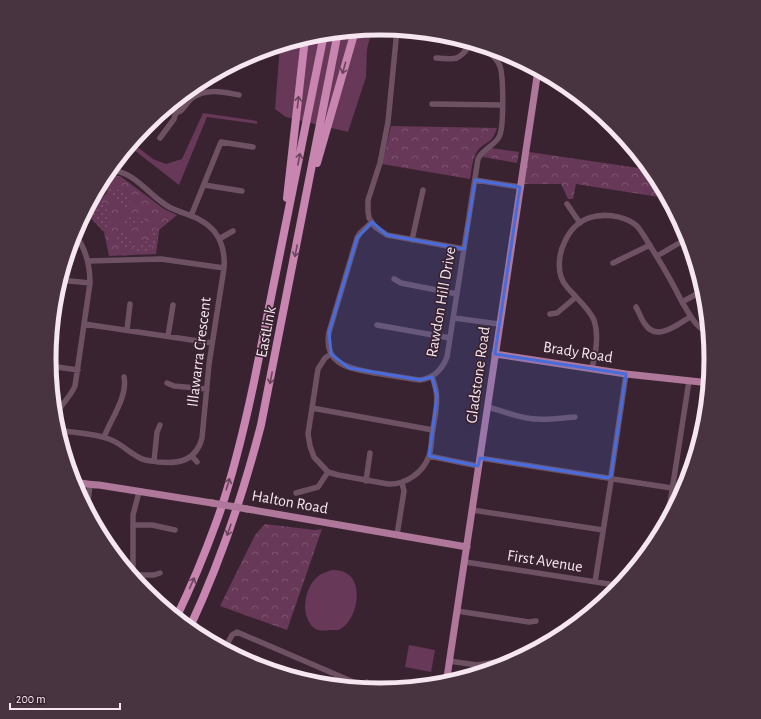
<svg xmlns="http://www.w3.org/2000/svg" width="761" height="719" viewBox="0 0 761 719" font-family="'Alegreya Sans',sans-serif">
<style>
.grass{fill:#673857}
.forest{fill:url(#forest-crowns)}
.garden{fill:url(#garden-dots)}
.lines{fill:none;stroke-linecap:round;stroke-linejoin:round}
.minor{stroke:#6e5263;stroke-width:5.5}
.major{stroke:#af779a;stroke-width:7}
.highway{stroke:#c885af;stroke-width:8}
.major-bridge{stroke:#af779a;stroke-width:7}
.oneway{stroke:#6b455d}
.marked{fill:#486cdd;fill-opacity:0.2;stroke:#486cdd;stroke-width:3;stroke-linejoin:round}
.labels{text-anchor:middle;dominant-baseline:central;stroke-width:3.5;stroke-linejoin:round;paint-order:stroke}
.street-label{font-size:16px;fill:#f5e6ef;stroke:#392331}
.rim{fill:none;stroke:#f5e6ef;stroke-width:5}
</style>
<defs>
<pattern id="forest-crowns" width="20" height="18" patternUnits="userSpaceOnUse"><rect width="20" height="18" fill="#673857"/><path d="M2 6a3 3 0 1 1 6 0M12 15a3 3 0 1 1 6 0" fill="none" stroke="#7d556f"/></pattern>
<pattern id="garden-dots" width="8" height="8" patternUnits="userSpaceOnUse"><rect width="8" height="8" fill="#673857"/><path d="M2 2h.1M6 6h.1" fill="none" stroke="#7d556f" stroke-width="1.8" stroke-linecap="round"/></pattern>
</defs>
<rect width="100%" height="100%" fill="#392331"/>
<path class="grass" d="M372,29L367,49L366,77L348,132L286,117L275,109L280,45L316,34Z
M203,113L257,121V124L207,117L179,185L129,146L132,143L153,159L166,164L182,159Z
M332,570C339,570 346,571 351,577C363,590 355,624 338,630C335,630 332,630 329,630C324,631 318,631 314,628C300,616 304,590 316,578C320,574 326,572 332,570Z
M409,645L435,650L431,672L405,667Z"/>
<path class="forest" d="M391,126L497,128C491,145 489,139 479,149C472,156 472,169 470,179L382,164Z
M491,148L519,152L517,163L483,157L486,152Z
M529,152L652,170L656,176L674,208L659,197L576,184L573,199H568L561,184H524Z
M105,175L120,176L164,209L177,215L159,230L156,254L109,256L104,232L88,215L107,192L104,178Z
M265,524L315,530L322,529L287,630L220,606L255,535Z"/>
<path class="garden" d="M111,187C116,187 116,189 120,191C129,195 131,198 129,207L124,208L114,197L110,195L109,191Z
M104,203L109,206C110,210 110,226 109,229L102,230L88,215L90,212L98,211L100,204Z
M126,217L144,219L146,222L144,225L125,226L122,222V220Z
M156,228L159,230L156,251C152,246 152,236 154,229Z
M121,231H125L133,242V246C125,253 118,248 115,240V237Z
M147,241L151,242C156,252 143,255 135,252L134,248L136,244L142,245Z"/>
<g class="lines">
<path class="minor" d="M397,30L388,122L380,163L368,200V211L369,218L375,227L387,235L464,249
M436,58C459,60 458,60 472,43
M432,104L502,105
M168,107L173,110L179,112C184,109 187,102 192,98C207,88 223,92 239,95
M160,138L174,119L176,112
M475,180L520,187
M204,185L242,191
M567,204L580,223
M191,216L221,142L253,147
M372,222L360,233L357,238L329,332C323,365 349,368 374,373C389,375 404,378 420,380C434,378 442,370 447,357L478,159C483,149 494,146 499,137C504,129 504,72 499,64C495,56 486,50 479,45
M219,239L233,231
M412,240L423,190
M657,256L686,239L688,236
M88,261L161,259L224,268
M613,263L650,245
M394,279L401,283L457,294
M60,280L90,283
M682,302L704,290
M636,307C639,312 641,319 645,324C656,342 677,325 690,317
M550,314L557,313L576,297
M454,318L499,324
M84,324L212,343
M377,325L450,338
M127,330L130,304
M168,336L173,305
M331,354L325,358L318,369L308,434L310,446L314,457L328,472L338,475L388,484C405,485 423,473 429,456C432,448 431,437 433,429C436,409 440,396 432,377
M50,366L78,370
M592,368C596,353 599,335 594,320C588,307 576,298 567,287C556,275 558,255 565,241C571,228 582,218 597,216C610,214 627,217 637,226C643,233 647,241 652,249C663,266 673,284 682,302C690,315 695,327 709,333
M167,383L174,386L207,389
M487,407C501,410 513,416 527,418C542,421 560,418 575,417
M312,408L433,430
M55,420C58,405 69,400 75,386L90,283C90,264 86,248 74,233
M57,430C74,433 93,433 109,439C121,443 129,453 140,458C146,461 152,461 158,462C179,464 196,461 202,438L209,364L224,268C225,254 223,242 214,231C202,217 186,215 171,208C149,197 136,171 109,170
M104,437C111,419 128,396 124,377
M192,456L197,462
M429,456L478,466
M480,458L608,478
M154,461L157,432L160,425
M611,476L626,374
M613,479L685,490
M366,481L370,453
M296,493L318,487L328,472
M87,510L90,485
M472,510L603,530
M667,523L689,381
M133,525H152L175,530
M397,535L404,491L402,483
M465,562L622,586
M133,575H154L160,573
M133,577V515L139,492
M595,582L611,481
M457,611L529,622L536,621
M224,650L232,635L237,632L358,684L361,685L362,689
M449,661L477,665L496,662
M361,685L367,682"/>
<path class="major" d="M495,354L626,374L710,383
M73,482C82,483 90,485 99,485L212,503
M247,509L467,547
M446,684L538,70"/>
<path class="highway" d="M317,163L355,31
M287,198L305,38
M176,618C191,587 204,556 216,523C233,477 244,429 254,382L324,34
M189,629C220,563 243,495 261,425L338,32"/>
<path class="major-bridge" d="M212,503L247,509"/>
</g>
<defs><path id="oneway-shaft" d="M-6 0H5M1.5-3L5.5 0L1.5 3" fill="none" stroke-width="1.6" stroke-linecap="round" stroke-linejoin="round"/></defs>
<g class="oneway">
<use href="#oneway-shaft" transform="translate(344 68) rotate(106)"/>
<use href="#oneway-shaft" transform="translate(298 102) rotate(-83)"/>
<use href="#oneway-shaft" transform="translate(299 159) rotate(-79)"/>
<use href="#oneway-shaft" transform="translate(296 251) rotate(101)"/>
<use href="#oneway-shaft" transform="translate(271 378) rotate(101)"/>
<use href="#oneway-shaft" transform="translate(228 484) rotate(-73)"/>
<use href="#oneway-shaft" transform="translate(229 530) rotate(109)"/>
<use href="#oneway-shaft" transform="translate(192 583) rotate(-66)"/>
</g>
<path class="marked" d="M475,180L520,187L495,354L626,374L611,476L608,478L480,458L478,466L429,456L437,396L432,377L420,380L349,368L331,354L329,332L357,238L372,222L387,235L464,249Z"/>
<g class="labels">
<g class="street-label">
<text transform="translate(441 302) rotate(-80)">Rawdon Hill Drive</text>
<text transform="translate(266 332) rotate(-79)">EastLink</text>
<text transform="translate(199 352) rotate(-83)">Illawarra Crescent</text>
<text transform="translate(578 352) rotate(9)">Brady Road</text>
<text transform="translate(478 375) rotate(-82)">Gladstone Road</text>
<text transform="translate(290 502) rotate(10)">Halton Road</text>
<text transform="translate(545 561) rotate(9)">First Avenue</text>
</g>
</g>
<path d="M0 0H761V719H0ZM56 359a324 324 0 1 1 648 0a324 324 0 1 1-648 0Z" fill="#483340" fill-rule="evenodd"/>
<path class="rim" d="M56 359a324 324 0 1 1 648 0a324 324 0 1 1-648 0Z"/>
<path d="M10 703v6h110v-6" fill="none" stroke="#f5e6ef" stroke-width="2"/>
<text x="16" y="703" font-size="12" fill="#f5e6ef" stroke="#392331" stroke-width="3" paint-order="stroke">200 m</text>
</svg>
